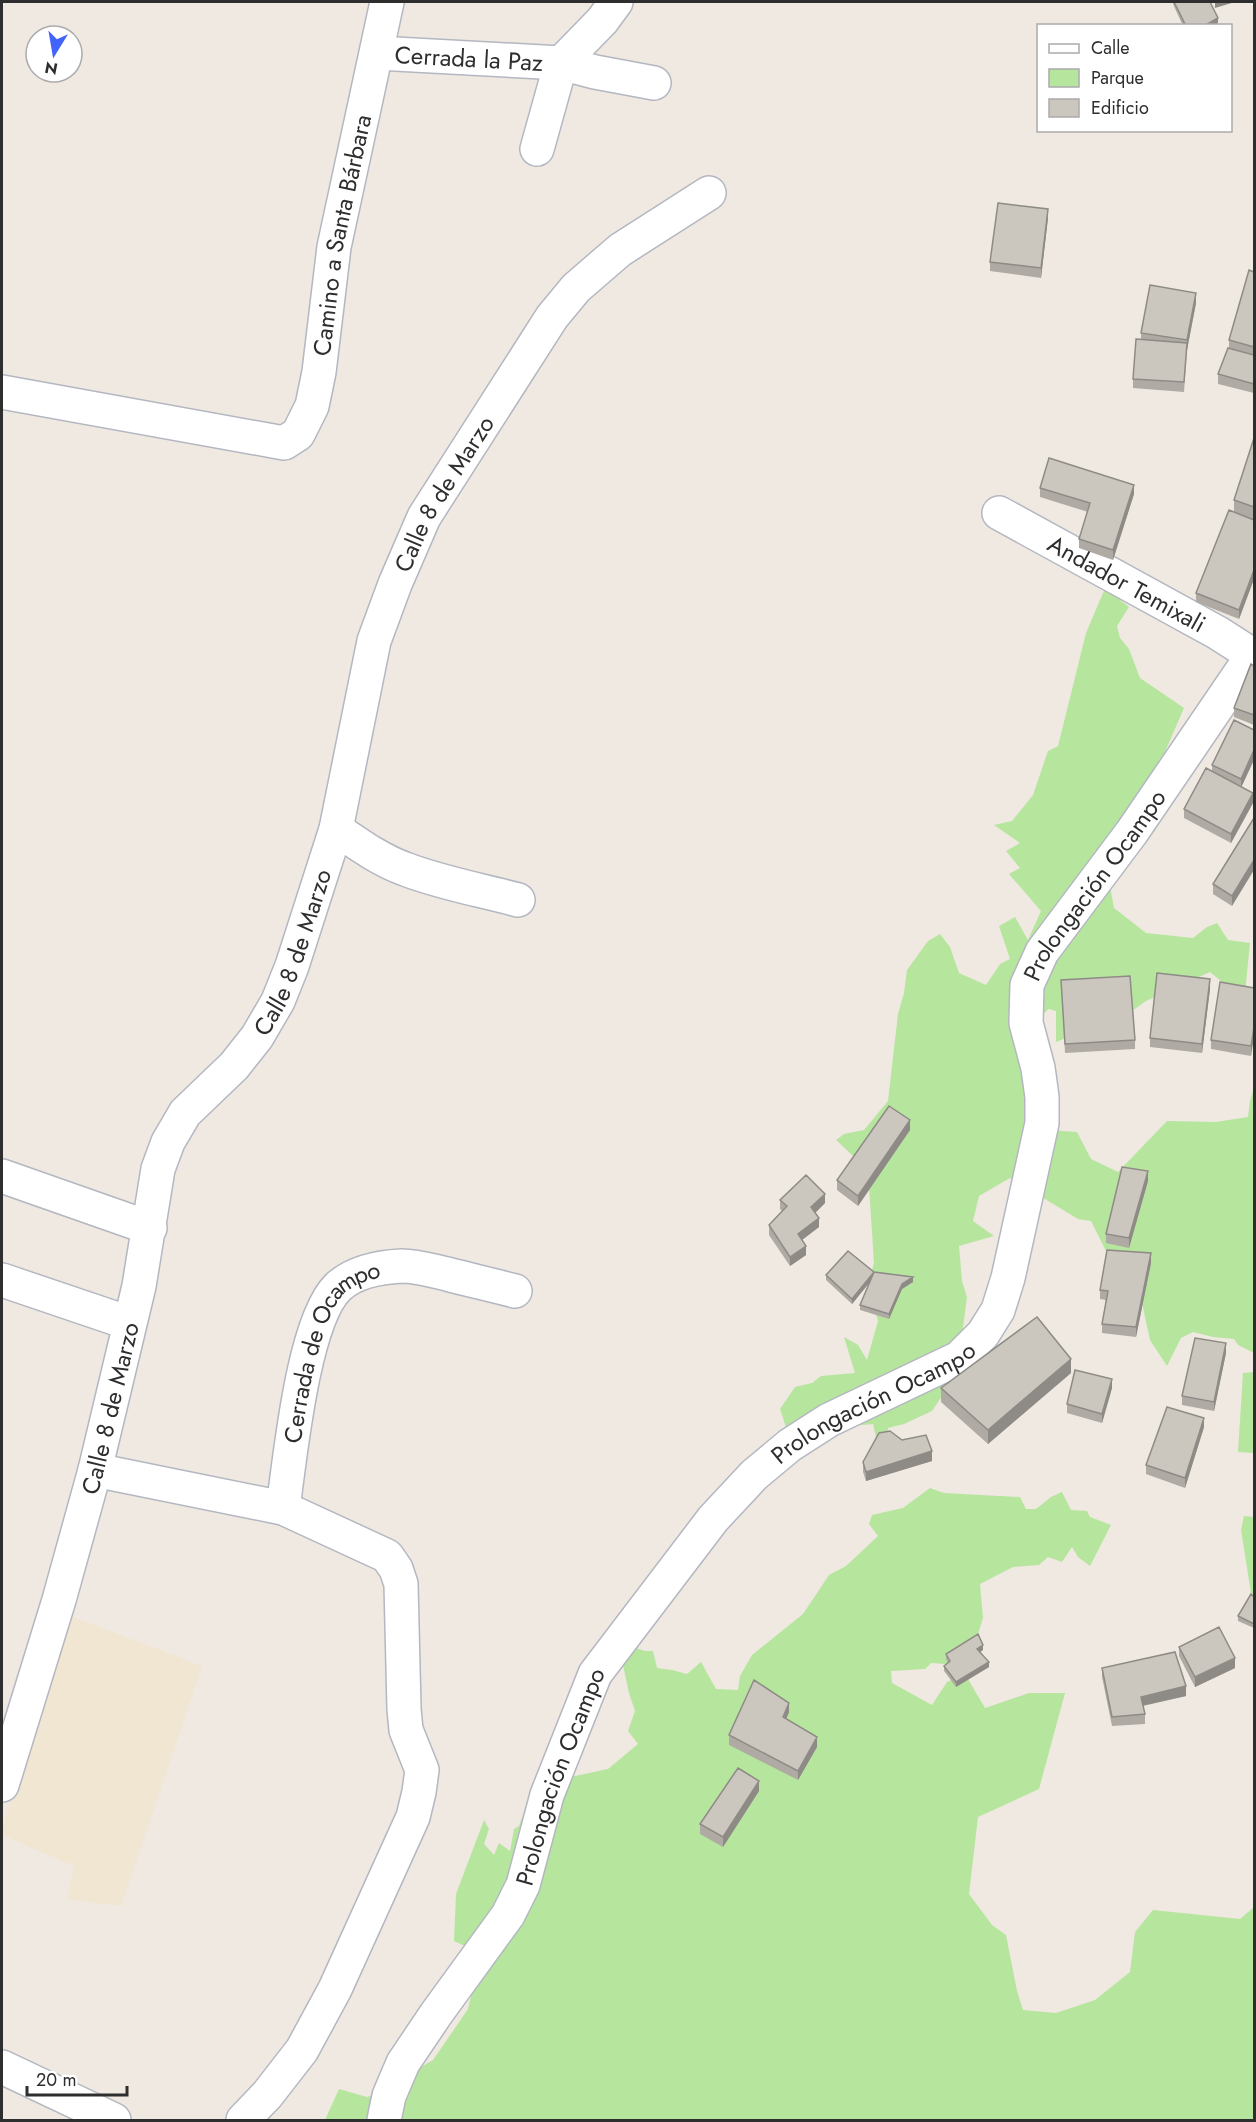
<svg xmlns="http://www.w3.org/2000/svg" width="1256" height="2122" viewBox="0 0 1256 2122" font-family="Jost,sans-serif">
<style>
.education{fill:#f0e6d1}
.green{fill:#b6e59e}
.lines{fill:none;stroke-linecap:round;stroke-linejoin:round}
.minor-casing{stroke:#b4b7c1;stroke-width:36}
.minor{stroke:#fff;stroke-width:33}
.wall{fill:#afaba4}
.shaded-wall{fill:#8e8b86}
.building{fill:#cbc7bf;stroke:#8e8b86;stroke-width:1.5}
.labels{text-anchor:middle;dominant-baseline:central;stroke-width:6;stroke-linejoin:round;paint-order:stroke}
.street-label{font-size:24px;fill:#2e2e2e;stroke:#fff}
</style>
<rect width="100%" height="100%" fill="#efe9e1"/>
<path class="education" d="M73,1617L202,1666L121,1906L67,1899L74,1866L2,1835V1828Z"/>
<path class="green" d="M1109,579L1120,600L1129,607L1117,626L1120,638L1129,649L1140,678L1184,708L1141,807L1106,865L1114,908L1146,933L1193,938L1207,927L1217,923L1228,940L1250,943L1245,993L1227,986L1210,972L1146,1001L1129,1013L1056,1042V1011L1049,1009L1045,1012L1029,1043L1047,1130L1077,1132L1091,1159L1118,1172L1167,1121L1216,1122L1248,1117L1250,1101L1254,1087V1353L1238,1345L1234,1339L1213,1337L1193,1332L1181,1338L1167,1366L1150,1340L1142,1303L1117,1273L1091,1221L1078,1219L1010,1178L979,1196L973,1221L994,1236L959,1246L962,1281L967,1297L957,1374L932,1411L904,1424L888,1428L886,1443L877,1442L873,1424L818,1429L790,1439L780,1409L795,1387L812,1383L821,1376L855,1373L844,1337L858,1345L867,1360L878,1321L868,1285L874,1263L868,1170L836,1140L844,1134L864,1130L888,1101L898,1014L904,993L907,970L928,941L940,934L950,947L959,973L986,985L1000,964L1010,959L999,926L1015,917L1028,940L1041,911L1009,874L1020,868L1006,851L1020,843L994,825L1012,821L1033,795L1048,751L1058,746L1086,633Z
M1254,1372V1453L1238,1452L1243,1373Z
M930,1488L944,1493L1020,1497L1026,1509H1036L1051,1497L1062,1492L1071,1510L1087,1511L1090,1517L1111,1525L1090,1566L1078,1557L1072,1547L1062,1562L1048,1557L1039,1565L1013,1567L980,1584L983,1618L978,1634L977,1650L960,1665L931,1663L925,1669L891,1671L892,1683L932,1705L947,1682L965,1674L985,1708L1029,1693H1065L1039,1789L978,1817L969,1894L992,1925L1006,1935L1017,1991L1023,2010L1056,2013L1095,2000L1130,1972L1135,1932L1153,1910L1240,1919L1254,1907V2120H325L339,2089L367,2097L383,2092L401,2079L433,2060L468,2009L473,1987L465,1946L454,1941L456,1894L484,1820L489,1829L484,1844L494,1855L499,1843L510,1851L514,1829L519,1826L537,1776H575L608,1769L638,1744L628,1731L635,1711L629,1693L618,1642L645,1651H653L657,1668L672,1670L687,1674L701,1662L716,1689L738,1690L740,1676L752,1655L803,1614L829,1575L846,1566L878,1536L869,1524L872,1515L903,1508Z
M1244,1516L1254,1517V1612L1241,1530Z"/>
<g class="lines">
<defs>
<g id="minor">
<path id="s1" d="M377,53L561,63L595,72L654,83"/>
<path d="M537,149L561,63L602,21L616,2"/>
<path id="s2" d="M2,392L284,443L298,434L312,406L319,372L334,247L387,2"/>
<path id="s3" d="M999,513L1218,633L1254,656"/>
<path d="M336,829C358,844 380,860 405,869C441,883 481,890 518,900"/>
<path d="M2,1176L150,1228"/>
<path d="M2,1280L129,1323"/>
<path d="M95,1470L283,1508L387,1556L396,1569L401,1584L404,1709L406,1730L422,1770L419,1792L413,1817L335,1989L302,2050L267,2095L243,2120"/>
<path id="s4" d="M283,1508C290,1458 303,1321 338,1287C354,1272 381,1267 402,1266C417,1266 433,1271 447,1274C470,1280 492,1285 515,1291"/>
<path id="s5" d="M2,1785L59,1600L95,1470L139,1286L158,1169L168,1142L185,1113L234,1066L257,1037L278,1001L292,966L336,829L374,641L395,584L424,517L552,317L576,288L620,250L709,193"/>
<path d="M2,2067L114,2120"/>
<path id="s6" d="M384,2120L389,2096L403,2063L436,2014L508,1915L523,1885L547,1795L595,1674L713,1519L754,1475L790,1445L829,1420L959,1358L983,1334L998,1310L1008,1278L1042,1123V1097L1038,1068L1026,1023L1027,985L1042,952L1132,832L1254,653"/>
</g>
</defs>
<use href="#minor" class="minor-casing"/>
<use href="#minor" class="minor"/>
</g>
<path class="wall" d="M1173,2H1210L1218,23L1214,26H1183L1173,4Z
M1048,218L1041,278L990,271V262Z
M1254,272V393L1218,384V374L1229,348V340Z
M1196,303L1187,350L1184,392L1133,388V379L1141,339V333Z
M1254,438V579L1239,619L1196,602V593L1234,512V500Z
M1040,488L1134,494L1113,560L1079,548V539L1088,512L1040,497Z
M1254,666V725L1234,717V708Z
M1254,730L1241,787L1253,803L1231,843L1184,818V809L1212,772V765Z
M1254,818L1232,906L1213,894V884Z
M1061,980L1135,1040V1049L1065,1053Z
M1254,988L1251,1056L1211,1049V1040Z
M1210,989L1202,1053L1150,1047V1038Z
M910,1130L858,1206L837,1190V1180Z
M1148,1181L1129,1248L1106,1243V1234Z
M780,1200L825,1203L815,1213L819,1227L802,1240L806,1255L790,1266L769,1235V1225L782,1211L780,1209Z
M1151,1263L1136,1337L1102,1333V1324L1106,1300L1100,1299V1290Z
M826,1275L913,1282L902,1289L889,1319L860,1310V1305L870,1282L852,1304L826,1280Z
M1226,1353L1214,1411L1182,1405V1396Z
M1071,1373L988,1444L941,1402V1388Z
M1112,1388L1102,1423L1067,1413V1404Z
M1204,1427L1185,1488L1146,1474V1465Z
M932,1461L866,1481L863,1472V1462Z
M1254,1597V1628L1238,1621V1616Z
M1179,1647L1235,1668L1195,1687L1179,1656Z
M983,1650L980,1652L989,1667L956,1687L944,1671V1666L948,1663L946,1659V1654Z
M1102,1668L1186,1696L1143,1706L1145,1714V1724L1112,1726L1102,1677Z
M789,1712L786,1719L817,1747L798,1780L729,1745V1735Z
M759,1791L723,1847L700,1834V1824Z"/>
<path class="shaded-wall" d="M1215,2H1235L1215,8Z
M1218,18V23L1214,26H1204Z
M1048,209V218L1041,278V268Z
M1196,293V303L1187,350V340Z
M1134,485V494L1113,560V550Z
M1254,570V579L1239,619V610Z
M1254,750V760L1241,788V779Z
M1253,793V803L1231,843V834Z
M1254,860V870L1232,906V896Z
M1210,979V989L1202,1053V1044Z
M1254,1027V1037L1251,1056V1046Z
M910,1120V1130L858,1206V1196Z
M1148,1171V1181L1129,1248V1238Z
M825,1194V1203L811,1217V1207Z
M819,1218V1227L798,1243V1234Z
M806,1246V1255L790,1266V1257Z
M1151,1253V1263L1136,1337V1327Z
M874,1272V1277L852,1304V1299Z
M913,1277V1282L902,1289L889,1319V1314L902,1284Z
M1226,1343V1353L1214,1411V1402Z
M1071,1359V1373L988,1444V1430Z
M1112,1379V1388L1102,1423V1414Z
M1204,1418V1427L1185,1488V1478Z
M932,1451V1461L866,1481V1472Z
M983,1645V1650L977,1654V1649Z
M1235,1658V1668L1195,1687V1677Z
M989,1662V1667L956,1687V1682Z
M1186,1686V1696L1141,1706V1697Z
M789,1703V1712L783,1727V1717Z
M817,1737V1747L798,1780V1771Z
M759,1781V1791L723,1847V1837Z"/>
<path class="building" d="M1174,2H1210L1218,18L1204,26H1186Z
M998,203L1048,209L1041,268L990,262Z
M1249,270L1254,272V347L1229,340Z
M1150,285L1196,293L1187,340L1141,333Z
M1136,339L1187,343L1184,382L1133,379Z
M1228,348L1254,355V384L1218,374Z
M1254,438V507L1234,500Z
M1049,458L1134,485L1113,550L1079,539L1090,503L1040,488Z
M1229,510L1254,520V570L1239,610L1196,593Z
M1251,664L1254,666V715L1234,708Z
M1234,720L1254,730V750L1241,779L1212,765Z
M1206,768L1253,793L1231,834L1184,809Z
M1254,818V860L1232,896L1213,884Z
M1157,973L1210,979L1202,1044L1150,1038Z
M1130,976L1135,1040L1065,1044L1061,980Z
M1220,982L1254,988V1027L1251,1046L1211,1040Z
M889,1106L910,1120L858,1196L837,1180Z
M1122,1167L1148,1171L1129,1238L1106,1234Z
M806,1175L825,1194L811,1207L819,1218L798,1234L806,1246L790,1257L769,1225L787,1206L780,1200Z
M1107,1250L1151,1253L1136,1327L1102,1324L1108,1291L1100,1290Z
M848,1251L874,1272L913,1277L902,1284L889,1314L860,1305L874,1272L852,1299L826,1275Z
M1037,1317L1071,1359L988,1430L941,1388Z
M1195,1338L1226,1343L1214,1402L1182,1396Z
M1075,1370L1112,1379L1102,1414L1067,1404Z
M1167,1407L1204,1418L1185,1478L1146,1465Z
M890,1431L902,1440L926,1435L932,1451L866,1472L863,1462L879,1433Z
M1251,1594L1254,1597V1624L1238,1616Z
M1219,1627L1235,1658L1195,1677L1179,1647Z
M978,1634L983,1645L977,1649L989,1662L956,1682L944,1666L950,1661L946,1654Z
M1175,1652L1186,1686L1141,1697L1145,1714L1112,1717L1102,1668Z
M754,1680L789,1703L783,1717L817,1737L798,1771L729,1735Z
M738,1768L759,1781L723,1837L700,1824Z"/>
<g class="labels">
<g class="street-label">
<text stroke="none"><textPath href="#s1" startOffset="92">Cerrada la Paz</textPath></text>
<text stroke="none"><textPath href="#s2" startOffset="508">Camino a Santa Bárbara</textPath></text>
<text stroke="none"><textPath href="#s5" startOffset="1382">Calle 8 de Marzo</textPath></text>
<text stroke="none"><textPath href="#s3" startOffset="146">Andador Temixali</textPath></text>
<text stroke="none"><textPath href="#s6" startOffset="1506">Prolongación Ocampo</textPath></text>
<text stroke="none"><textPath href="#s5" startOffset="896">Calle 8 de Marzo</textPath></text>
<text stroke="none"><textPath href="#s4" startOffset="171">Cerrada de Ocampo</textPath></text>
<text stroke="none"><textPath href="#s6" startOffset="894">Prolongación Ocampo</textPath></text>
<text stroke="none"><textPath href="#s5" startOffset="392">Calle 8 de Marzo</textPath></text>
<text stroke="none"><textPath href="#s6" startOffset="390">Prolongación Ocampo</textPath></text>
</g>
</g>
<rect width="1256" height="2122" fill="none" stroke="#2e2e2e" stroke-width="6"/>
<rect x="1037" y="24" width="195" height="108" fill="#ffffff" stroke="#ababab" stroke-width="1.5"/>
<rect x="1049" y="44" width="30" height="9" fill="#ffffff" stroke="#ababab" stroke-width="1.5"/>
<text x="1091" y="54" font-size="18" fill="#2e2e2e">Calle</text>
<rect x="1049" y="69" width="30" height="18" fill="#b6e59e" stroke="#ababab" stroke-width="1.5"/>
<text x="1091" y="84" font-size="18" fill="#2e2e2e">Parque</text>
<rect x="1049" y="99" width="30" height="18" fill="#cbc7bf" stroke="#ababab" stroke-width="1.5"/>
<text x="1091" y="114" font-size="18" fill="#2e2e2e">Edificio</text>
<g transform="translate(54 54) rotate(191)"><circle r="28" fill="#ffffff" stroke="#ababab" stroke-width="1.5"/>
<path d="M0-4.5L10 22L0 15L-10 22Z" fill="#4264fb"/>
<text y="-9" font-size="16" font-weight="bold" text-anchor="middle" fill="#2e2e2e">N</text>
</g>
<path d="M27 2086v9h100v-9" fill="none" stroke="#2e2e2e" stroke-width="3"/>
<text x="36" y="2086" font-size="18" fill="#2e2e2e" stroke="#ffffff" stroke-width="4.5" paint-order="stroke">20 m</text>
</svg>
